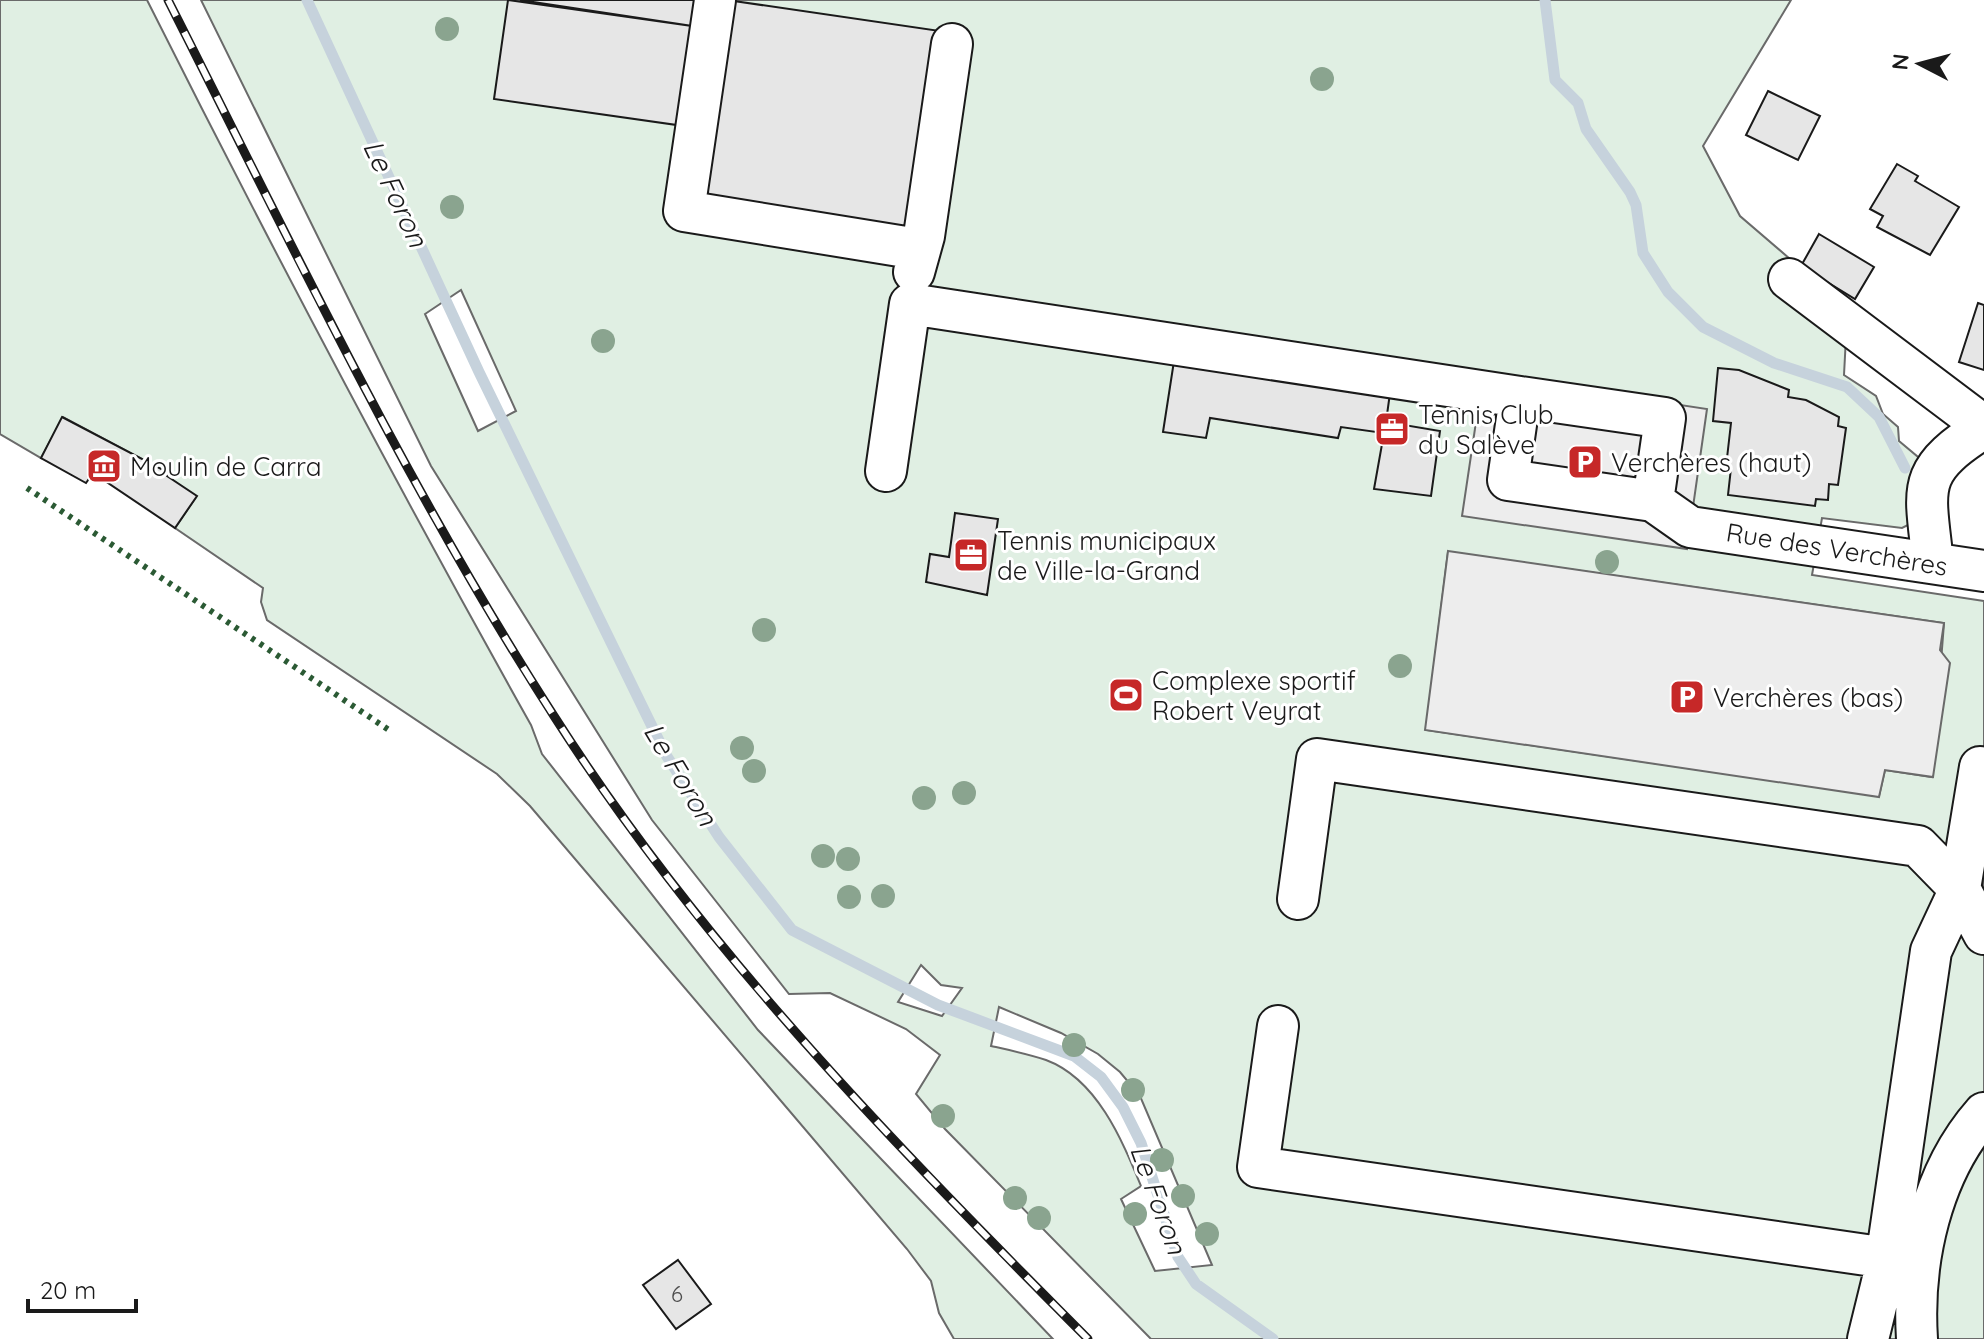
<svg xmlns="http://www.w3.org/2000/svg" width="1984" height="1339" viewBox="0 0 1984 1339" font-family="Quicksand,sans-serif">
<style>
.green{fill:#e0efe3;stroke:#6a6a6a;stroke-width:2;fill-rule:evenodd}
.parking{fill:#ededed;stroke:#6a6a6a;stroke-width:2}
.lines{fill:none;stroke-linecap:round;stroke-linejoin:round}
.stream{stroke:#c6d2dc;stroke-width:11}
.building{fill:#e6e6e6;stroke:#1a1a1a;stroke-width:2}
.minor-casing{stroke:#1a1a1a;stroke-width:44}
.minor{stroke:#fff;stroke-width:40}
.rail-casing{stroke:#1a1a1a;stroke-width:9}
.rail{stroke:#fff;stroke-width:6;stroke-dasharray:18;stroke-linecap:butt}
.hedge{stroke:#2b5a34;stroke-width:6;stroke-dasharray:4 6;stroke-linecap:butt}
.tree{fill:#8aa48f}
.labels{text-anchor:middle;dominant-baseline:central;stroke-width:6;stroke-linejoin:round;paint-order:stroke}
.number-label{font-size:22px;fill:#4d4d4d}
.poi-label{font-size:26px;fill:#1a1a1a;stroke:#fff;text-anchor:start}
.street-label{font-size:26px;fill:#1a1a1a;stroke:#fff}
.water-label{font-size:28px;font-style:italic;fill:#1a1a1a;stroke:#fff}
</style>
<rect width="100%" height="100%" fill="#fff"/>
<path class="green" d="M0,0H147C270,245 397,486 531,725L542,754L758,1030L1053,1339H954L939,1313L931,1281L907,1249L530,806L497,774L267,620L261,602L263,588L175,528L196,497L167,476L168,473L63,417L41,458L0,434Z
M201,0H1791L1703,146L1740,216L1797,265L1846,337L1844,375L1876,396L1883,414L1898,427L1899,441L1924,462L1914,522L1902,528L1822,518L1812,575L1984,601V1339H1151L945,1129L916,1094L940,1055L906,1029L830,993L789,994L652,820L431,466ZM461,290L516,411L478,431L425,314ZM1448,552L1944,623L1932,777L1885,770L1879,796L1426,730ZM921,965L941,985L962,988L942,1016L898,1002ZM999,1007L1061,1033L1098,1054L1120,1072L1140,1096L1212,1265L1155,1271L1121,1199L1141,1186C1122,1140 1097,1079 1046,1060C1028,1054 1009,1050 991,1046Z"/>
<path class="parking" d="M1483,375L1707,409L1687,549L1462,516Z
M1448,551L1944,623L1940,650L1950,663L1933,777L1885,770L1879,797L1425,730Z"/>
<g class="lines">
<path class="stream" d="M307,0L479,372L666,755L719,837L792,930L938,1005L1074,1056L1101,1077L1123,1107L1141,1143L1178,1257L1196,1284L1273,1339
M1545,0L1555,80L1578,103L1586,129L1630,192L1636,205L1643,253L1668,292L1703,327L1774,363L1847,387L1879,417L1905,468"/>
</g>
<path class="building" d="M508,0L699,27L684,126L494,99Z
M520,0H703L699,27Z
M727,0L940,31L910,233L697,202Z
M1768,91L1820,116L1798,160L1746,135Z
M1897,164L1918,176L1915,181L1959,207L1930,255L1877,227L1883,216L1870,209Z
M1819,234L1874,267L1855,299L1801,266Z
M1978,303L1984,305V370L1959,362Z
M1174,361L1390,393L1386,422L1440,431L1431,496L1374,489L1384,433L1341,427L1338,438L1210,418L1206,438L1163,432Z
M1718,368L1739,370L1789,390L1788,397L1806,400L1839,417L1838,426L1846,428L1838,485L1829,484L1828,500L1816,499L1815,506L1728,495L1731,468L1726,467L1731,423L1713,421Z
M62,417L169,473L167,476L197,496L175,528L93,473L86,483L41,458Z
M955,513L998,519L987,595L926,582L930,554L949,557Z
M678,1260L711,1304L676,1329L643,1285Z"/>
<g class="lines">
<defs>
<path id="minor" d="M715,0L684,211L918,249
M914,272L924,236L952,44
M1789,279L1984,426
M1520,397L1665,418L1653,501
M886,471L910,304L1520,397L1508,480L1653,501L1690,527L1984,571
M1933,563C1925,487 1914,472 1984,428
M1298,899L1317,759L1918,846L1960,889L1984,934
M1278,1026L1258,1167L1887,1258
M1868,1339L1884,1274L1931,951L1960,889L1980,767
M1917,1339C1912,1261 1931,1173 1984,1113"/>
</defs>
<use href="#minor" class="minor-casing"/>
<use href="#minor" class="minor"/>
<defs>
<path id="rail" d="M168,0C290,241 407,488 554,716C702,948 895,1145 1088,1339"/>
</defs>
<use href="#rail" class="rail-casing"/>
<use href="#rail" class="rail"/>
<path class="hedge" d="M27,488L392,732"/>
</g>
<g class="tree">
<circle cx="447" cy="29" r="12"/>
<circle cx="1322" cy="79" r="12"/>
<circle cx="452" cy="207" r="12"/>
<circle cx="603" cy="341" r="12"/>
<circle cx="1607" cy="562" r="12"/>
<circle cx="764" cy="630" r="12"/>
<circle cx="1400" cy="666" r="12"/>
<circle cx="742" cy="748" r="12"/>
<circle cx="754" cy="771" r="12"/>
<circle cx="964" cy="793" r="12"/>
<circle cx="924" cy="798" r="12"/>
<circle cx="823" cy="856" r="12"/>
<circle cx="848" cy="859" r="12"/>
<circle cx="883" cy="896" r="12"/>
<circle cx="849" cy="897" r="12"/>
<circle cx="1074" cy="1045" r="12"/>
<circle cx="1133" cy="1090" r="12"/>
<circle cx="943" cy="1116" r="12"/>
<circle cx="1162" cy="1160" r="12"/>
<circle cx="1183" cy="1196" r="12"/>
<circle cx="1015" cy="1198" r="12"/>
<circle cx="1135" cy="1214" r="12"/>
<circle cx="1039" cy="1218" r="12"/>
<circle cx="1207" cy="1234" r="12"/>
</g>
<defs>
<symbol id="office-square" viewBox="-11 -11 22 22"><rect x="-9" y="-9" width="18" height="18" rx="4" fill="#c62828" stroke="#fff"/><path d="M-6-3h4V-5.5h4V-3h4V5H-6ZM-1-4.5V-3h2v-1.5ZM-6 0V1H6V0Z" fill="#fff"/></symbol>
<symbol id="parking-square" viewBox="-11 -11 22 22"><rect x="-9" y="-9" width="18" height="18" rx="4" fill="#c62828" stroke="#fff"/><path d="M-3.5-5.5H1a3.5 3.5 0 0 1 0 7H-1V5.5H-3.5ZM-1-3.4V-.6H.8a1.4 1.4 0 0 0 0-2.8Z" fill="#fff"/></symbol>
<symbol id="museum-square" viewBox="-11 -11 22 22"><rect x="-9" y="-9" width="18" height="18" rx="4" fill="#c62828" stroke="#fff"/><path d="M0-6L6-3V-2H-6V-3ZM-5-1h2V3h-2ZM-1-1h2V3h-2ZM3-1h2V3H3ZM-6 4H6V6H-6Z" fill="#fff"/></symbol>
<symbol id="stadium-square" viewBox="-11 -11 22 22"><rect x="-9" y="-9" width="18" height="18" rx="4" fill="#c62828" stroke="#fff"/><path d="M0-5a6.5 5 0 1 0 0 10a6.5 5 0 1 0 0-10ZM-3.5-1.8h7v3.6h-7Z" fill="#fff"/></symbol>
</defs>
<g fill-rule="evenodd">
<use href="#office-square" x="1372" y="409" width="40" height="40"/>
<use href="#parking-square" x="1565" y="442" width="40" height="40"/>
<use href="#museum-square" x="84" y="446" width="40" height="40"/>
<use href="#office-square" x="951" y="535" width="40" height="40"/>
<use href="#stadium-square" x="1106" y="675" width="40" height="40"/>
<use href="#parking-square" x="1667" y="677" width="40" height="40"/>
</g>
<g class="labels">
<g class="number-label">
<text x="677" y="1294">6</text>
</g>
<g class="poi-label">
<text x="1418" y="414">Tennis Club<tspan x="1418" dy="30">du Salève</tspan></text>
<text x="1611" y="462">Verchères (haut)</text>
<text x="130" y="466">Moulin de Carra</text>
<text x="997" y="540">Tennis municipaux<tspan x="997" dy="30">de Ville-la-Grand</tspan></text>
<text x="1152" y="680">Complexe sportif<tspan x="1152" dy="30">Robert Veyrat</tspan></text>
<text x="1713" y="697">Verchères (bas)</text>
</g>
<g class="street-label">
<text transform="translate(1837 549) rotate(9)">Rue des Verchères</text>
</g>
<g class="water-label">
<text transform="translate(396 193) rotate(65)">Le Foron</text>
<text transform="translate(681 774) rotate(59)">Le Foron</text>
<text transform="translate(1159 1199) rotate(70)">Le Foron</text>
</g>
</g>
<g transform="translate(1920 64) rotate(276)" stroke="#ffffff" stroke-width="6" paint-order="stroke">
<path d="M0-6L14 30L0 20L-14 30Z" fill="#1a1a1a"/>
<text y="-12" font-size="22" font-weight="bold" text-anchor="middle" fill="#1a1a1a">N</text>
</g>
<path d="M28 1299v12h108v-12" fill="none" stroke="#1a1a1a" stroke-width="4"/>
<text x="40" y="1299" font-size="24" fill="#1a1a1a" stroke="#ffffff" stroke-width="6" paint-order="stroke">20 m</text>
</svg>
